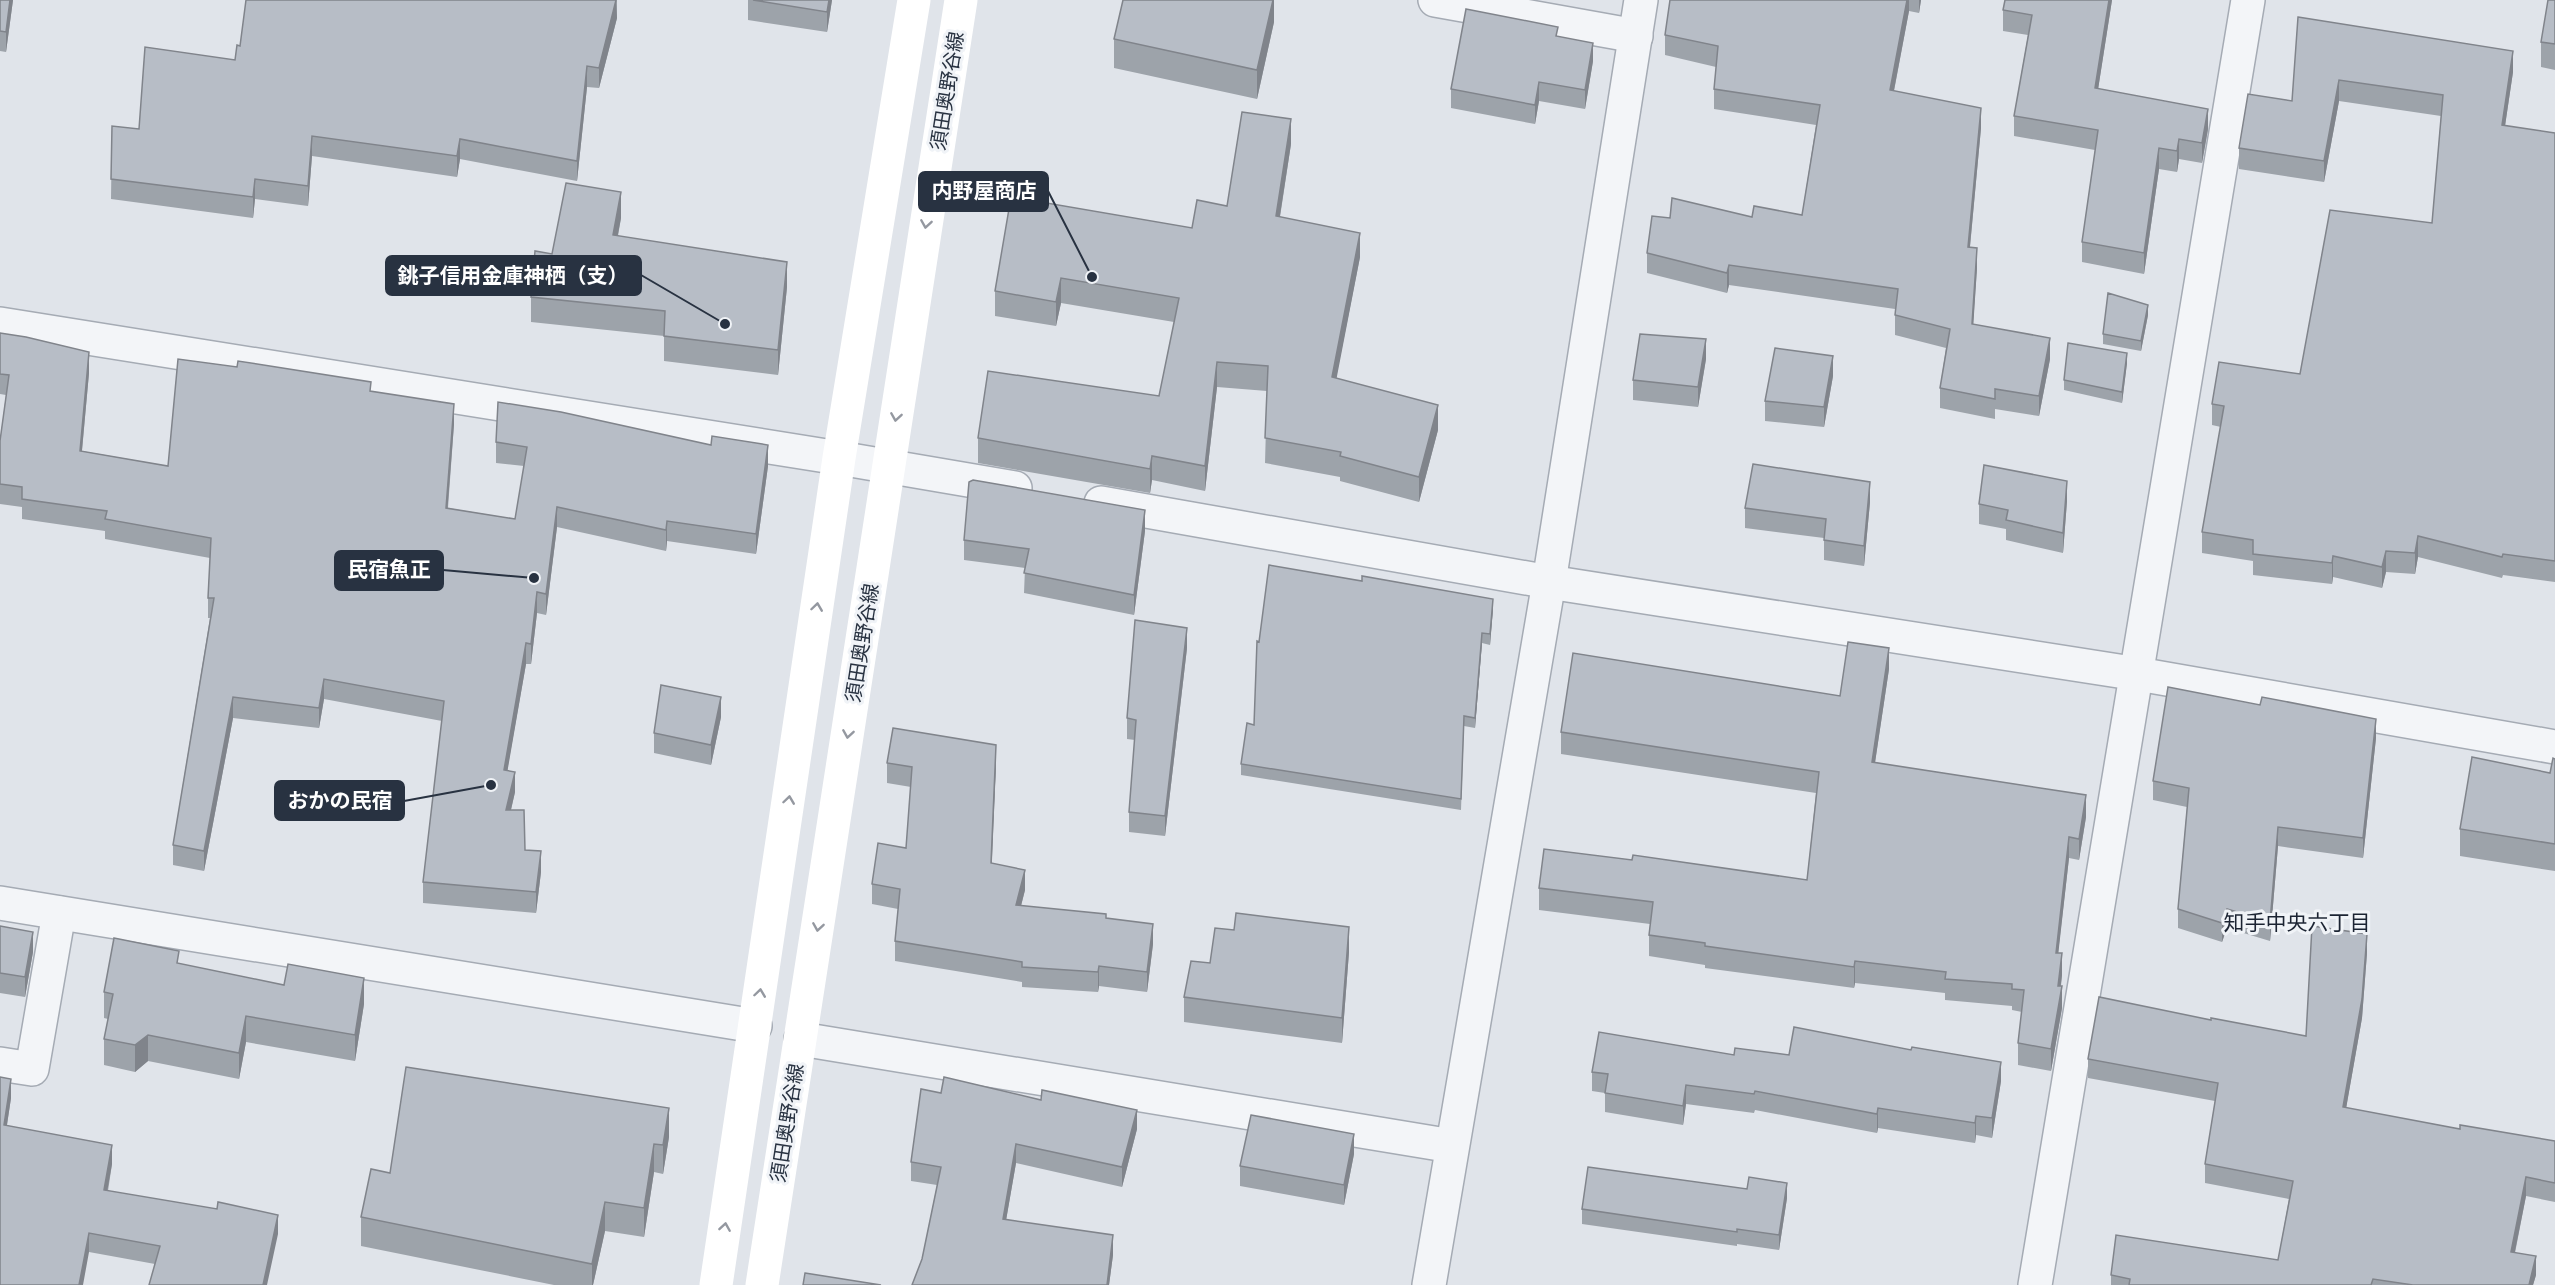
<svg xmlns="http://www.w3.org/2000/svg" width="2555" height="1285" viewBox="0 0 2555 1285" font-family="'Public Sans','Noto Sans JP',sans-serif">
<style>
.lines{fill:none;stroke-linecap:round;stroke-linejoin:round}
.minor-casing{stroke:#a5abb4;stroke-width:36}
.tertiary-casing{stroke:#a5abb4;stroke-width:36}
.minor{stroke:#f3f5f8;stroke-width:33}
.tertiary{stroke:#f3f5f8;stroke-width:33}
.secondary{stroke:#fff;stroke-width:33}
.wall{fill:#9da3aa}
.shaded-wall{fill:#80848b}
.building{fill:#b7bdc6;stroke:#80848b;stroke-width:1.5}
.oneway{stroke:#9498a0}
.labels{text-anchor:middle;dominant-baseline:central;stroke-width:6;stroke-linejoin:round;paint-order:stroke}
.street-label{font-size:20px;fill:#283241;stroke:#f0f3f7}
.neighbourhood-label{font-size:21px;fill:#1b2332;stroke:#f0f3f7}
.leader{fill:none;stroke:#283241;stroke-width:2}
.callout-dot{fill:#283241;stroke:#f0f3f7;stroke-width:2}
.callout{fill:#283241;stroke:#283241;stroke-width:2}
.callout-label{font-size:21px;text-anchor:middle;font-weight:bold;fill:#fff}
</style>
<rect width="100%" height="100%" fill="#e0e4ea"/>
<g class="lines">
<defs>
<path id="minor" d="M801,1039L1452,1146
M0,1064L32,1069L59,913
M1429,1285L1549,582L1641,0
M2035,1285L2248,0"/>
<path id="tertiary" d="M1435,0L1636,36
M0,324L839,458L1015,488
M1101,503L1549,582L2138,674L2555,747
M0,903L755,1026"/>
</defs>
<use href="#minor" class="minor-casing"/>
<use href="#tertiary" class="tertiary-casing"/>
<use href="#minor" class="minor"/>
<use href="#tertiary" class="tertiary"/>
<path class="secondary" d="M716,1285L839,458L914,0
M762,1285L961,0"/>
</g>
<path class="wall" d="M0,0H13L6,52L0,51Z
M617,0V18L599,88L587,87L577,181L460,159L457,177L312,156L308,206L255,199L253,218L111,199L112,126L139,129L235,60L240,46Z
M748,0H832L827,32L748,20Z
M1274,0V22L1257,99L1114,68V39Z
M1670,0H1921L1919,13L1909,11L1894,91L1981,128L1970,247L1977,268L1973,325L2050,359L2039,416L1995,409V419L1940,408V388L1946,348L1895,335V309L1729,285L1727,293L1647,273V253L1670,218L1752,217L1802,215L1816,125L1714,109V89L1716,67L1665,55V35Z
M2005,0H2112L2098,89L2208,129L2202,163L2179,159L2177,172L2159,169L2144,274L2082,262V242L2095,150L2014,136V116L2028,35L2003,31V10Z
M2555,0V70L2541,67V42Z
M2298,17L2513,72L2505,126L2555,133V582L2503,575L2502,578L2418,557L2415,574L2386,572L2382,588L2333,577L2332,584L2253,575V561L2202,553V532L2221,427L2212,425V404L2300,374L2432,223L2441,116L2339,101L2324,182L2239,169V148L2292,101Z
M1558,36L1593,61L1585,109L1539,101L1535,124L1451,108V89Z
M1291,144L1280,217L1360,257L1336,378L1438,430L1419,502L1340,481V477L1265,463L1267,391L1217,387L1205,491L1152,480L1150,493L978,463V438L1159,396L1174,322L1061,303L1056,326L995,316V291L1192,228L1227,206Z
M621,218L618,236L787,287L778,375L664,361V336L531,322V297L552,254Z
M2148,315L2141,351L2103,344V334Z
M0,333L89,373L82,451L168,466L371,392L454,424L448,508L515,519L524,466L496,463V442L768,466L756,554L667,541L666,551L557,527L546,615L537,613L531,664H526L507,771L515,792L511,810L525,850L541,872L536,913L423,903V882L442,721L324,699L319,728L233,718L204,871L173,865V845L210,618H208V598L210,558L105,539V531L22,519V507L0,504V441L6,395L0,394Z
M1706,359L1698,407L1633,400V380Z
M2127,363L2122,403L2064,390V380Z
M1833,376L1824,427L1765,421V401Z
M2067,501L2063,553L2006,540V529L1979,524V504Z
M1870,502L1864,566L1824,560V538L1745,528V508Z
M1145,531L1134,615L1024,593L1025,568L964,560V540Z
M1493,609L1490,645L1482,643L1475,728L1464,726L1461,810L1241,775V764L1254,725L1259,642Z
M1187,648L1165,836L1129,832V812L1135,740L1127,739V718Z
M1889,669L1875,762L2086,817L2079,860L2069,858L2058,953L2062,975L2061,986L2062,1008L2051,1071L2018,1065V1043L2022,1012L2012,1010V1006L1945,1000V993L1855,983L1854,988L1705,968V965L1649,956V935L1650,924L1539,910V888L1632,860L1807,880L1816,793L1561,754V732L1840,696Z
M721,717L711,765L654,753V733Z
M2376,738L2363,858L2278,846L2270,941L2227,928L2222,942L2178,928V909L2187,807L2153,800V781Z
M2555,759V871L2460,856V829L2550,773Z
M887,763L996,765L991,864L1025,890L1021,906L1106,918L1153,944L1147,992L1099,986L1098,992L1022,987V982L895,961V941L898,909L872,904V884L906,848L911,787L887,783Z
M0,926L33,952L25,997L0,993Z
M1234,930L1349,952L1342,1043L1184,1022V997L1210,963Z
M2367,953L2362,1018L2346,1108L2460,1129L2555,1141V1202L2526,1196L2515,1253L2536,1275L2533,1285H2111V1275L2278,1260L2289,1199L2205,1183V1164L2215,1101L2088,1078V1059L2211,1020L2306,1036Z
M179,964L364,1004L355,1061L246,1042L239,1079L148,1061L135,1072L104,1065V1039L108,1019L104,1018V992Z
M1734,1055H1789L2001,1081L1992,1138L1976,1135L1975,1143L1878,1128L1877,1133L1755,1110L1754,1113L1686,1104L1683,1125L1605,1112V1093L1592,1091V1072Z
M0,1077L11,1098L7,1125L112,1164L108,1191L278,1234L155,1264L89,1252L0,1285Z
M941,1093L1137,1129L1122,1187L1016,1163L1006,1220L1113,1255L1109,1285H912L922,1259L937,1185L911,1181V1162Z
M669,1137L663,1174L654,1172L644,1237L605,1231L593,1285H554L361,1246V1217L390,1173Z
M1354,1154L1344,1205L1240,1186V1166Z
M1787,1198L1779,1250L1737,1244V1246L1582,1224V1209Z"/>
<path class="shaded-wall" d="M10,0H13L6,52V32Z
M616,0L617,18L599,88V68Z
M829,0H832L827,32V12Z
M1273,0H1274V22L1257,99V70Z
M1907,0H1909V11L1890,111V90Z
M1919,0H1921L1919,13Z
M2109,0H2112L2095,109V88Z
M1593,43V61L1585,109V90Z
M2513,51V72L2502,146V125Z
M587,66V87L577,181V161Z
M2339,80V101L2324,182V161Z
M1539,82V101L1535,124V105Z
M1981,108V128L1968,267V247Z
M2208,109V129L2202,163V143Z
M1291,119V144L1276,241V216Z
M312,136V156L308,206V186Z
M460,139V159L457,177V156Z
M2179,139V159L2177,172V151Z
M2159,148V169L2144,274V253Z
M255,179V199L253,218V197Z
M621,192V218L613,260V235Z
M1360,233V257L1332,402V377Z
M1977,248V268L1972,345V324Z
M787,262V287L778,375V350Z
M1729,265V285L1727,293V273Z
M1061,278V303L1056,326V302Z
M2148,305V315L2141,351V341Z
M2050,338V359L2039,416V396Z
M1706,339V359L1698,407V387Z
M89,352V373L80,471V451Z
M2127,353V363L2122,403V392Z
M1833,356V376L1824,427V407Z
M1217,362V387L1205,491V466Z
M454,404V424L446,528V508Z
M1438,405V430L1419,502V477Z
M768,445V466L756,554V534Z
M1152,456V480L1150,493V469Z
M2067,481V501L2063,553V533Z
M1870,482V502L1864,566V546Z
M557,507V527L546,615V594Z
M1145,510V531L1134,615V595Z
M667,521V541L666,551V530Z
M2418,536V557L2415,574V553Z
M2386,551V572L2382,588V567Z
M2333,556V577L2332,584V563Z
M537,592V613L531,664V644Z
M1493,599V609L1490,645V634Z
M1187,628V648L1165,836V816Z
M1482,633V643L1475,728V718Z
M526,643V664L504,791V770Z
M1889,648V669L1872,783V762Z
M324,679V699L319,728V708Z
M233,697V718L204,871V851Z
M721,697V717L711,765V745Z
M2376,719V738L2363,858V838Z
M996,745V765L991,884V863Z
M515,772V792L506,831V810Z
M2086,795V817L2079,860V839Z
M2278,827V846L2270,941V922Z
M2069,837V858L2056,974V953Z
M541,851V872L536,913V892Z
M1025,870V890L1016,925V905Z
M2227,909V928L2222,942V923Z
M1153,924V944L1147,992V972Z
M1349,927V952L1342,1043V1018Z
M33,932V952L25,997V977Z
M2367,934V953L2362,1018L2343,1126V1107Z
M2062,953V975L2058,1007V986Z
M1855,961V983L1854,988V967Z
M1099,966V986L1098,992V972Z
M364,978V1004L355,1061V1035Z
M2062,986V1008L2051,1071V1049Z
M246,1016V1042L239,1079V1053Z
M148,1035V1061L135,1072V1045Z
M2001,1062V1081L1992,1138V1118Z
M11,1079V1098L4,1144V1125Z
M1686,1085V1104L1683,1125V1106Z
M669,1108V1137L663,1174V1145Z
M1878,1108V1128L1877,1133V1114Z
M1137,1110V1129L1122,1187V1167Z
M1976,1116V1135L1975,1143V1123Z
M1354,1134V1154L1344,1205V1185Z
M654,1144V1172L644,1237V1208Z
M1016,1144V1163L1003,1238V1219Z
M112,1145V1164L104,1209V1190Z
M2526,1177V1196L2511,1271V1252Z
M1787,1183V1198L1779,1250V1235Z
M605,1202V1231L593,1285H592V1264Z
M278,1215V1234L267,1285H263Z
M89,1233V1252L83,1285H79Z
M1113,1235V1255L1109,1285H1107Z
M2536,1256V1275L2533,1285H2529Z"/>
<path class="building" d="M0,0H10L6,32L0,31Z
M246,0H616L599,68L587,66L577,161L460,139L457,156L312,136L308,186L255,179L253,197L111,179L112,126L139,129L145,47L235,60L237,45L240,46Z
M753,0H829L827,12Z
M1123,0H1273L1257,70L1114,39Z
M1670,0H1907L1890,90L1981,108L1968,247L1977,248L1972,324L2050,338L2039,396L1995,389V399L1940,388L1950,329L1895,315L1898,289L1729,265L1727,273L1647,253L1652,216L1670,218L1672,198L1752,217L1754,206L1802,215L1820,105L1714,89L1718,46L1665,35Z
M2005,0H2109L2095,88L2208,109L2202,143L2179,139L2177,151L2159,148L2144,253L2082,242L2098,130L2014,116L2032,15L2003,10Z
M2548,0H2555V44L2541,42Z
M1466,9L1558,27L1556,36L1593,43L1585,90L1539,82L1535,105L1451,89Z
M2298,17L2513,51L2502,125L2555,133V561L2503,554L2502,557L2418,536L2415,553L2386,551L2382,567L2333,556L2332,563L2253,554V540L2202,532L2224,406L2212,404L2219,362L2300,374L2330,210L2432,223L2443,95L2339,80L2324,161L2239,148L2248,94L2292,101Z
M1242,112L1291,119L1276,216L1360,233L1332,377L1438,405L1419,477L1340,456L1341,452L1265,438L1268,366L1217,362L1205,466L1152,456L1150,469L978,438L988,371L1159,396L1179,298L1061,278L1056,302L995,291L1011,197L1192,228L1197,200L1227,206Z
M566,183L621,192L613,235L787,262L778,350L664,336L665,311L531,297L535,251L552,254Z
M2108,293L2148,305L2141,341L2103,334Z
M0,333L26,337L89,352L80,451L168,466L178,359L237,367L238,361L371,382L370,391L454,404L446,508L515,519L527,447L496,442L498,402L561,412L711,445L712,436L768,445L756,534L667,521L666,530L557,507L546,594L537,592L531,644L526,643L504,770L515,772L506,810H524L525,850L541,851L536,892L423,882L444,701L324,679L319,708L233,697L204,851L173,845L214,598H208L211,538L105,519L107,511L22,499V487L0,484V441L9,375L0,374Z
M1640,334L1706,339L1698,387L1633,380Z
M2068,343L2127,353L2122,392L2064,380Z
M1775,348L1833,356L1824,407L1765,401Z
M1753,464L1870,482L1864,546L1824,540L1826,519L1745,508Z
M1984,465L2067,481L2063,533L2006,520L2008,510L1979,504Z
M973,480L1145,510L1134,595L1024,573L1029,549L964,540L969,482Z
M1269,565L1362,581V576L1493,599L1490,634L1482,633L1475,718L1464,716L1461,799L1241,764L1247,723L1254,725L1257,641L1259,642Z
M1135,620L1187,628L1165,816L1129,812L1136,720L1127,718Z
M1848,642L1889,648L1872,762L2086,795L2079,839L2069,837L2056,953H2062L2058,986H2062L2051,1049L2018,1043L2024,990L2012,989V984L1945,979L1946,972L1855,961L1854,967L1705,946V943L1649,935L1653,902L1539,888L1544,849L1632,860L1633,855L1807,880L1819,772L1561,732L1573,653L1840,696Z
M661,685L721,697L711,745L654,733Z
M2168,687L2260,705L2262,697L2376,719L2363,838L2278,827L2270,922L2227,909L2222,923L2178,909L2189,788L2153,781Z
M893,728L996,745L991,863L1025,870L1016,905L1106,914V918L1153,924L1147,972L1099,966L1098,972L1022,967V962L895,941L900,889L872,884L878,843L906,848L912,767L887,763Z
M2472,757L2550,773L2553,758L2555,759V844L2460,829Z
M1236,913L1349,927L1342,1018L1184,997L1191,961L1210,963L1215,928L1234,930Z
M0,926L33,932L25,977L0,973Z
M2312,926L2367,934L2362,999L2343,1107L2460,1129V1125L2555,1141V1183L2526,1177L2511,1252L2536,1256L2529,1285H2413L2373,1279L2371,1285H2129L2130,1279L2111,1275L2116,1235L2278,1260L2293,1181L2205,1164L2218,1083L2088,1059L2099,997L2211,1020V1018L2306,1036Z
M114,938L179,951L177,963L284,985L288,964L364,978L355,1035L246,1016L239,1053L148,1035L135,1045L104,1039L113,994L104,992Z
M1794,1027L1911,1050L1912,1047L2001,1062L1992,1118L1976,1116L1975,1123L1878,1108L1877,1114L1755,1091L1754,1094L1686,1085L1683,1106L1605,1093L1608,1074L1592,1072L1599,1032L1734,1055L1735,1048L1789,1055Z
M406,1067L669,1108L663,1145L654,1144L644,1208L605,1202L592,1264L361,1217L371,1169L390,1173Z
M0,1077L11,1079L4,1125L112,1145L104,1190L217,1209L218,1202L278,1215L263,1285H149L160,1246L89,1233L79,1285H0Z
M944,1077L1041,1100L1042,1090L1137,1110L1122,1167L1016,1144L1003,1219L1113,1235L1107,1285H912L922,1259L941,1167L911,1162L921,1089L941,1093Z
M1251,1115L1354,1134L1344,1185L1240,1166Z
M1588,1167L1747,1189L1749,1177L1787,1183L1779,1235L1737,1229V1232L1582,1209Z
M805,1273L881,1285H803Z"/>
<defs><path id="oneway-chevron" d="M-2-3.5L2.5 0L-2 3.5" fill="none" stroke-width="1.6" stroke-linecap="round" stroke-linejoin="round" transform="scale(1.5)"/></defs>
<g class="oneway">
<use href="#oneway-chevron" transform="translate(926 224) rotate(99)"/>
<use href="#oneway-chevron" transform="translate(896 417) rotate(99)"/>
<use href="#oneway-chevron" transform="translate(817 607) rotate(-82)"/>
<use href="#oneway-chevron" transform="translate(848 734) rotate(99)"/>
<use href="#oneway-chevron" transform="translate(789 800) rotate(-82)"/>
<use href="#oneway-chevron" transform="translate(818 927) rotate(99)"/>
<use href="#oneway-chevron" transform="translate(760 993) rotate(-82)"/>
<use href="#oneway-chevron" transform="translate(725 1227) rotate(-81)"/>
</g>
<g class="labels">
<g class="street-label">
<text transform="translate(947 91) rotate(-81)">須田奥野谷線</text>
<text transform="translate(862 643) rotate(-81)">須田奥野谷線</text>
<text transform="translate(787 1123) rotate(-81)">須田奥野谷線</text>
</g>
<g class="neighbourhood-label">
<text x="2297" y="922">知手中央六丁目</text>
</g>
</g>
<path class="leader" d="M1092 277L1048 191M725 324L641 275M534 578L443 570M491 785L404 801"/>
<g class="callout-dot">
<circle cx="1092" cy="277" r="6"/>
<circle cx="725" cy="324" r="6"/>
<circle cx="534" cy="578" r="6"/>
<circle cx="491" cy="785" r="6"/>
</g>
<g class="callout">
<rect x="919" y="172" width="129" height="39" rx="6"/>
<rect x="386" y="256" width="255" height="39" rx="6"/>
<rect x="335" y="551" width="108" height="39" rx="6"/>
<rect x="275" y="781" width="129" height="39" rx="6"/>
</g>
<g class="callout-label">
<text x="984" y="198">内野屋商店</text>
<text x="513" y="283">銚子信用金庫神栖（支）</text>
<text x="389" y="577">民宿魚正</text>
<text x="340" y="808">おかの民宿</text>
</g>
</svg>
